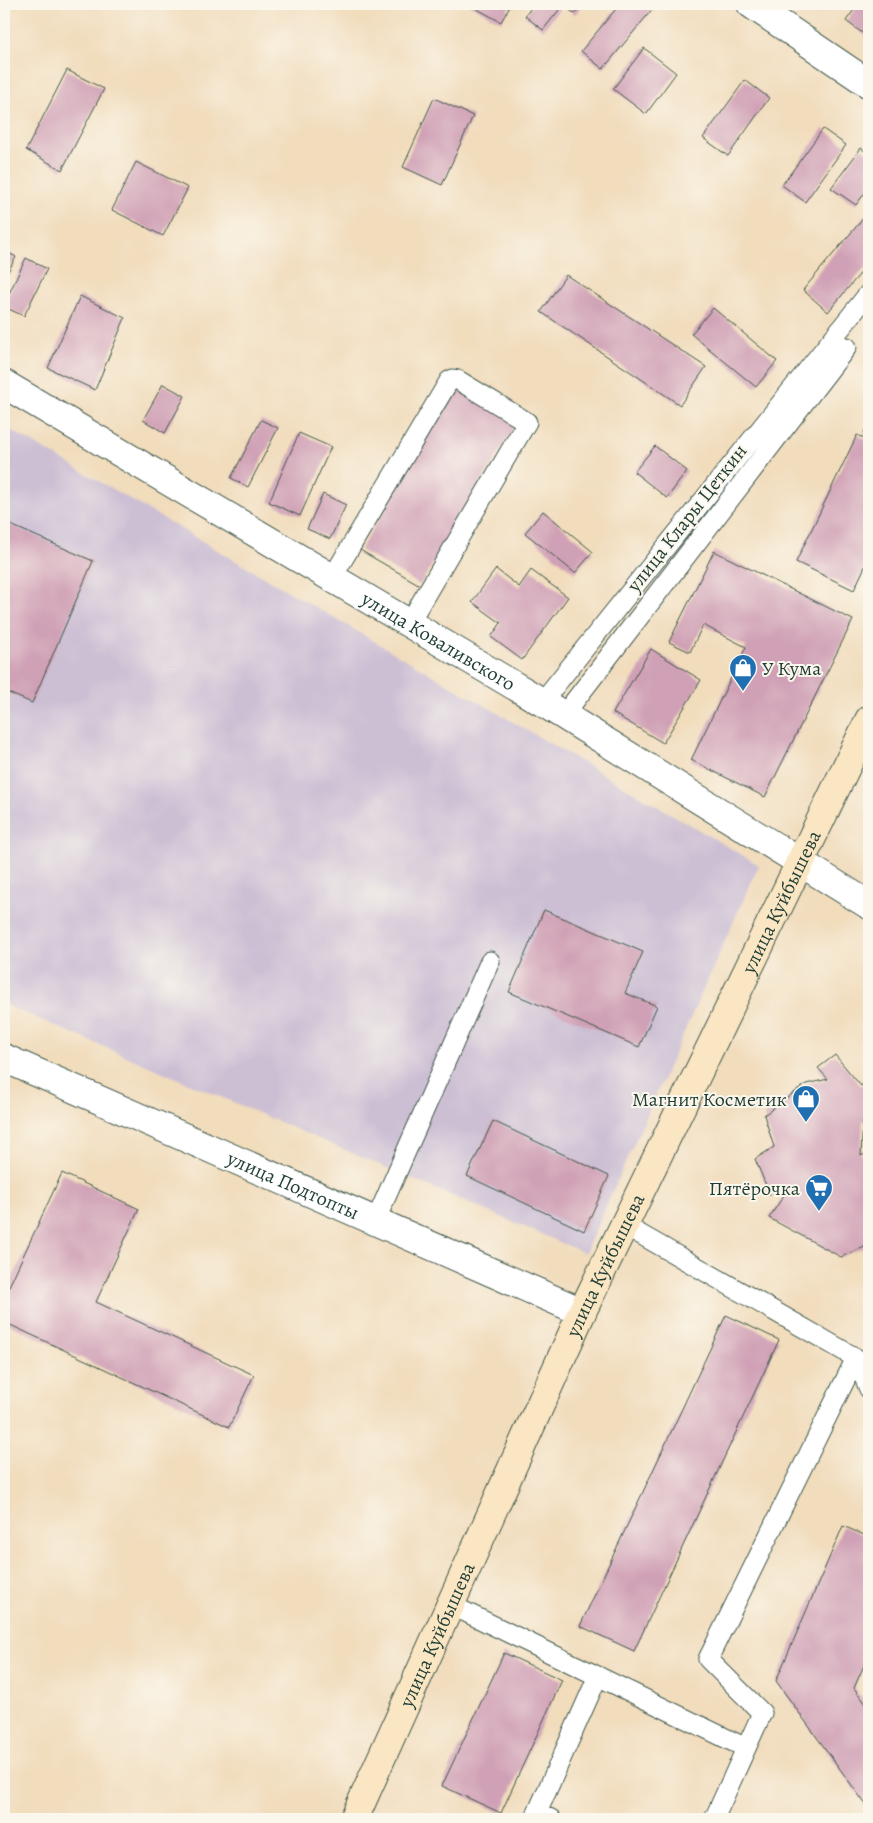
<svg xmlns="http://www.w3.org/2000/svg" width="873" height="1823" viewBox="0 0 873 1823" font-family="Alegreya,serif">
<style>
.industrial{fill:#ccbfd4}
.building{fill:#d0a1b6}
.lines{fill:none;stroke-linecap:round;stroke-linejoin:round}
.lane-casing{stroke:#3e5548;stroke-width:21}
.street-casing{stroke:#3e5548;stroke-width:30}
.secondary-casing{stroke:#3e5548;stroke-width:30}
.lane{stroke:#fff;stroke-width:19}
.street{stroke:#fff;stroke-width:28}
.secondary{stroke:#fbe6c3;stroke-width:28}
.labels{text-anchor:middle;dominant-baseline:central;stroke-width:4;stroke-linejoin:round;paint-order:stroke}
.street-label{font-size:20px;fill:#1f3d34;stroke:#fbf7ec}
.poi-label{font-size:20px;fill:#1f3d34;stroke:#fbf7ec;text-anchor:end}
</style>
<rect width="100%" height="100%" fill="#fbf7ec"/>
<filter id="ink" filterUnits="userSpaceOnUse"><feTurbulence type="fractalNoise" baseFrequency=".02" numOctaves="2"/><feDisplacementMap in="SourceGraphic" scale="10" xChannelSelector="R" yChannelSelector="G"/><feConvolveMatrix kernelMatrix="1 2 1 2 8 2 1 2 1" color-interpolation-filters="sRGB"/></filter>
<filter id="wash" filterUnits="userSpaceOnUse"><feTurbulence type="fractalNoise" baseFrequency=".0096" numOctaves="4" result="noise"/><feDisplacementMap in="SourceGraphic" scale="20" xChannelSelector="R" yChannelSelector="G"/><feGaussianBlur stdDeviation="1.12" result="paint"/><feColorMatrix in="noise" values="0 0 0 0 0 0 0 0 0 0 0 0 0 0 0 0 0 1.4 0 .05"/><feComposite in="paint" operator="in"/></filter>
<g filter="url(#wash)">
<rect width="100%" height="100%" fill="#f1dcbc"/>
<path class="industrial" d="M4,426L759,865L585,1253L4,1004Z"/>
<g id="blocks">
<path class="building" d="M468,4H511L501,22Z
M534,4H583L575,14L563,5L543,30L525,16Z
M620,4H652L655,6L603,69L581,51Z
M858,4H869V38L846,21Z
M644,48L676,73L646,114L613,89Z
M67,70L104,89L62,170L26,150Z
M745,80L769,98L728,156L703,138Z
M434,98L473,116L442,185L403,167Z
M823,129L846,145L805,202L782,185Z
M861,148L869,154V187L856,205L831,188Z
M136,162L188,188L163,236L112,210Z
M866,215L869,218V263L828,312L803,290Z
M4,250L16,257L4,279Z
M26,258L47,269L24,316L4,307V304Z
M566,275L706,367L680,405L541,312Z
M80,296L125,318L95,390L48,368Z
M713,308L777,361L756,387L691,334Z
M163,384L185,396L165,433L143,420Z
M457,387L517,423L420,585L360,550Z
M261,420L278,428L248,487L231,478Z
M869,422V435L864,433Z
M299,433L331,447L300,516L269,502Z
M857,435L869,441V558L854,590L796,562Z
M655,446L687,471L667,498L634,472Z
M323,494L346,505L330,539L307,529Z
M543,511L593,552L575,573L525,533Z
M4,522L93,561L32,703L4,691Z
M714,551L853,620L765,797L691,760L746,647L703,625L690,652L669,642Z
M496,569L519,587L531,570L568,597L522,660L491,637L501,623L472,602Z
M651,649L701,680L663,743L613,713Z
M544,910L643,952L625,993L657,1006L639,1047L509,992Z
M835,1055L861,1086L869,1077V1115L863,1120L861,1156L869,1152V1245L841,1257L769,1218L788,1189L770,1195L755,1159L774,1147L764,1115L806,1084L828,1079L818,1068Z
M493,1121L609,1176L584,1231L467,1176Z
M62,1173L139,1209L96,1302L254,1375L229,1427L4,1322V1297Z
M726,1315L779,1340L634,1651L580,1626Z
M843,1526L869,1537V1654L854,1688L869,1708V1809L776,1681Z
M504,1653L562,1680L501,1813L442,1786Z"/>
</g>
</g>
<g filter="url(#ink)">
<use href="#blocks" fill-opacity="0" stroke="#3e5548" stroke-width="1"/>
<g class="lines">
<defs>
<path id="lane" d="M332,578L449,381L453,379L458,380L527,422L409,623
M542,702L869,293
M563,716L847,347
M375,1222L490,961
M624,1225L856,1358L869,1389
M451,1605L746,1748
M551,1819L537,1813L598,1676
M714,1819L762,1713L708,1659L856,1358"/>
<g id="street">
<path d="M751,4L869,84"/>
<path id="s1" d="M4,384L542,702L869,905"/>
<path id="s2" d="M4,1058L582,1312"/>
</g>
<g id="secondary">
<path id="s3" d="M354,1819L582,1312L869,720"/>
</g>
</defs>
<use href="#lane" class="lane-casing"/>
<use href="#street" class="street-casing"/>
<use href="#secondary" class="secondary-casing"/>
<use href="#lane" class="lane"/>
<use href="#street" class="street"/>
<use href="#secondary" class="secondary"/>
</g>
</g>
<defs>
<symbol id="shop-pin" viewBox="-11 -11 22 30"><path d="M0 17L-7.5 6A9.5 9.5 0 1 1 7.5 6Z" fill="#1f6fb2" stroke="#fbf7ec"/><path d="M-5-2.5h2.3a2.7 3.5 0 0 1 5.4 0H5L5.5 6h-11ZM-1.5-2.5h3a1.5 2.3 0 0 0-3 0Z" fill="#fff"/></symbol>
<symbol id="supermarket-pin" viewBox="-11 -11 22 30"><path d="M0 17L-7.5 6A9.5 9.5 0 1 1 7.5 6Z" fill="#1f6fb2" stroke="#fbf7ec"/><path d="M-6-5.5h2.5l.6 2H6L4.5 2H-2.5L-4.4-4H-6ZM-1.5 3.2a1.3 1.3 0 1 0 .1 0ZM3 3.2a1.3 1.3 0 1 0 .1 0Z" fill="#fff"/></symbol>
</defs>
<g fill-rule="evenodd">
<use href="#shop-pin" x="727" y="652" width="32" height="43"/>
<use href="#shop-pin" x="790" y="1083" width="32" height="43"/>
<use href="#supermarket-pin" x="803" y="1172" width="32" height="43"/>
</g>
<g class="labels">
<g class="street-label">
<text transform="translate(687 518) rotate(-52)">улица Клары Цеткин</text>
<text stroke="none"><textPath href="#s1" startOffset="505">улица Коваливского</textPath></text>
<text stroke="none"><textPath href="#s3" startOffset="1012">улица Куйбышева</textPath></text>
<text stroke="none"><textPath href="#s2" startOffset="316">улица Подтопты</textPath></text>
<text stroke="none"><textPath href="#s3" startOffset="608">улица Куйбышева</textPath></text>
<text stroke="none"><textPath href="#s3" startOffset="202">улица Куйбышева</textPath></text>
</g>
<g class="poi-label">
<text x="762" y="668" text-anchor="start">У Кума</text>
<text x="787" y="1099">Магнит Косметик</text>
<text x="800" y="1188">Пятёрочка</text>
</g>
</g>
<rect width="873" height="1823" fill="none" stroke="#fbf7ec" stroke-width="20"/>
</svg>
